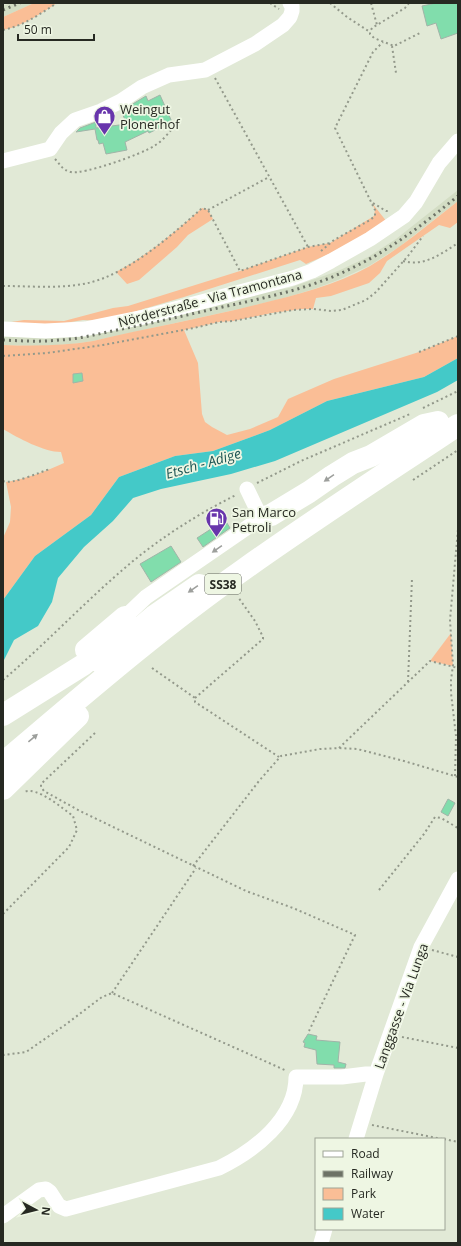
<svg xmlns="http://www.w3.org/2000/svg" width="461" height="1246" viewBox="0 0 461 1246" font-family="'Open Sans',sans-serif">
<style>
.built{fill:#d3ddc4}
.green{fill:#fabe96}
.water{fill:#44c9c8}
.building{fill:#81ddac;stroke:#a1b4a8}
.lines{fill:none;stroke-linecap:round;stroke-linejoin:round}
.path{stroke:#93998b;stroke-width:2;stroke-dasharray:2 3;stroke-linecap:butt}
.minor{stroke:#fff;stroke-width:15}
.highway{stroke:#fff;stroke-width:22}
.rail{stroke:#6d7266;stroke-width:3;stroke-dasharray:2 4;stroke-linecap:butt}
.oneway{fill:#9d9f9c}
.labels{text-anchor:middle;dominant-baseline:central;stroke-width:3.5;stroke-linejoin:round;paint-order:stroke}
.shield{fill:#eef6e3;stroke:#62665c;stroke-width:1}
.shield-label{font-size:12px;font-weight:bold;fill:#262922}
.poi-label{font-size:13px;fill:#262922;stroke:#eef6e3;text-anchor:start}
.street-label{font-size:13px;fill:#262922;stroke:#eef6e3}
.water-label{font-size:14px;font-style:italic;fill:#1c5453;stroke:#eef6e3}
</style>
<rect width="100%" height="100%" fill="#e1e9d6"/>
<path class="built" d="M11,3H34L3,17V6Z
M458,190V201L399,247L369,266L338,280L314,289L284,298L248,307L93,341L72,344L43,346L3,345V336L289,288L338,271L368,257L396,239Z"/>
<path class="green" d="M34,3H57C40,14 23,26 3,30V17Z
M458,201V222L450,228L439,225L387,261L380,273L369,283L331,296L316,298L313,309H302L272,313L233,321L219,322L184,330L198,363L202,414L205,422L212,427L227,435L250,429L278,417L288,399L334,379L419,352L458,336V358L424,377L327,401L270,430L213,451L175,456L119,477L91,515L35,556L3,600V538L10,522L11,507L6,482C26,479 46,471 64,463L61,452C44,452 18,438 3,429V345C34,346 63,346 93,341C148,328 204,318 259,304C296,295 336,285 370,266C402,247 429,224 458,201Z
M372,203L387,222L329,254L306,264L300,260L184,297L103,321L83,320L65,323L42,325L5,323L24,320L64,321L113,308L128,306L240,271L308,247L330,243L374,216L375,210Z
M202,208L208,210L213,219L188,235L177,247L139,280L127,284L116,272C148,255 175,232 202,208Z
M451,633L453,666L430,661Z"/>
<path class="water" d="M458,358V380L437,392L275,461L231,474L161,489L133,498L113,521L84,547L58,578L52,602L38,626L14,640L3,662V600L35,556L91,515L119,477L175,456L213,451L270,430L327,401L424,377Z"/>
<path class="building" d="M436,3H458V33L441,39L436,23L427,26L422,6Z
M160,95L172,122L149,133L148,131L125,142L127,150L106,154L103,143L99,144L98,140H97L95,129L76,132L80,128L96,122V128L127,124L121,111L146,96L148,101Z
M82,373L83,381L73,383V374Z
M225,520L230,528L203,547L197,538Z
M171,546L181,562L151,582L140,564Z
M448,799L455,803L448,816L441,812Z
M308,1034L317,1036L316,1040L340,1042L338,1062L346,1064L345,1068H334V1065L317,1064L316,1050L304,1047L305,1043L303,1042Z"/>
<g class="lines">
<path class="path" d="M270,3L279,9
M330,3L347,17L370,32
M371,3L377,25
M409,3L405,8L372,28L370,32V34L374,38L394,46L422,32
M3,30C23,26 40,14 57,3
M392,46L396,73
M215,78L308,247
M55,159C60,164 62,170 71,172C83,175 142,154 154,146C161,142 167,135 172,129
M373,203L386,211H388
M208,210L269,177
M321,251L334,240L370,220L375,216V210L335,128L373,52L383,42
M403,261C424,267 441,254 458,243
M3,286C31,286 61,289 88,283C128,274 172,235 202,208L208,210L240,271L308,247L330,243
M419,352L458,336
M3,356L47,353L103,345L194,328L219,322L233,321L293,310L313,309L332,311L342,310L366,300L376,292L408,256L423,236
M423,408L458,391
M413,480L458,450
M3,481C12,485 40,472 50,469
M257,483L301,461L410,414
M152,668L195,698V702L279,757
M3,680C49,641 91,595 138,557C168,533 202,512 236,495
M408,682L412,578
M195,698L263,639V637L255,621L238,597
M95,733L41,784V787L44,791L80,811L246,891L293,908L355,935L309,1031
M339,748L430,661L458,668
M455,776L456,736L451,693V680L453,665L450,620L458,529
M193,866L259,781L281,756L320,749L339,748L357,749L404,761L458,777
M379,890L424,834L435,817L441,818L458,828
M3,914L69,847L77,830L73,816C62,808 37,786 24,792
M432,950L458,957
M112,993L196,868
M402,1037L458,1048
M3,1054L4,1055L26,1052L65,1025L102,997L112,993L287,1071
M372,1125L442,1139
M444,1139L458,1142"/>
<path class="minor" d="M3,161L50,149L61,133L75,120L101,111L121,101L142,87L169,75L205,70L255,44L283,25L290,17L292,11V6L290,3
M3,329L45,331L85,329L144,317L293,278L312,271L331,261L370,239L404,216L416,202L439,163L458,141
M125,617L146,597L261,518L247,489
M356,1139L376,1074L421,947L458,879
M3,1216L39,1190L46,1189L50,1192L59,1206L66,1209L219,1168C254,1151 296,1119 296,1077H342L366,1074H376
M321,1243L325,1229"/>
<path class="highway" d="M261,518L271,515L309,492L332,476L353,463L371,456L424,425L438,422
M86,650L125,617
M100,662L154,616L199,585
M3,715L83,665L108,645
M3,763C81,697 159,629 243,570C313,520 386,473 458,425
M3,789L78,716"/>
<path class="rail" d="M3,10L20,3
M3,340C22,341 41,342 60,340C79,339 98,334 117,330C148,324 178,317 209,310C258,299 310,290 356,266C393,248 426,222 458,196"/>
</g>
<defs><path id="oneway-solid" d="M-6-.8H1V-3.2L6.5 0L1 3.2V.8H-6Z"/></defs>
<g class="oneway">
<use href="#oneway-solid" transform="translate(329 478) rotate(146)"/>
<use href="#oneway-solid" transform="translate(217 549) rotate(145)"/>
<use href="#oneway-solid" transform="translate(193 589) rotate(145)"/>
<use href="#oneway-solid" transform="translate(33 738) rotate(-40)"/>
</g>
<defs>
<symbol id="shop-pin" viewBox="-11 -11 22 30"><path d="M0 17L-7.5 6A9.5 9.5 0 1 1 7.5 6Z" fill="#6835ac" stroke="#eef6e3"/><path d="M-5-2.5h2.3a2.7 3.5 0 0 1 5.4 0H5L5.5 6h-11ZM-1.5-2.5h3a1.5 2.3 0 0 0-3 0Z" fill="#fff"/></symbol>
<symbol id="fuel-pin" viewBox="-11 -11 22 30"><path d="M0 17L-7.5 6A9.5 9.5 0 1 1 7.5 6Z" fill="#6835ac" stroke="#eef6e3"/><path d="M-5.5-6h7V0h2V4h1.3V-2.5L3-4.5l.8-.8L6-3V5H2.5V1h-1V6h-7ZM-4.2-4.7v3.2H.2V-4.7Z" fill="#fff"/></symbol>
</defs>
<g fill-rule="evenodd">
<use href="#shop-pin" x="92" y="104" width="25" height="34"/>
<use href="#fuel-pin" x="204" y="506" width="25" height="34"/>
</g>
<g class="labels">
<rect class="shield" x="205" y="574" width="36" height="20" rx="3"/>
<g class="shield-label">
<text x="223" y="584">SS38</text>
</g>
<g class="poi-label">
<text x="120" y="109">Weingut<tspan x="120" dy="15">Plonerhof</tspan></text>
<text x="232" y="512">San Marco<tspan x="232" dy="15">Petroli</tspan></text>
</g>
<g class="street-label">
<text transform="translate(210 298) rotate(-15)">Nörderstraße - Via Tramontana</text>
<text transform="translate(401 1006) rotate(-70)">Langgasse - Via Lunga</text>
</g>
<g class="water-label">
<text transform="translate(203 463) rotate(-16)">Etsch - Adige</text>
</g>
</g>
<rect width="461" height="1246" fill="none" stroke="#262922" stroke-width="8"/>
<rect x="315" y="1138" width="130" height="92" fill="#eef6e3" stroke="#9ea496"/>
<rect x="323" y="1151" width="20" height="6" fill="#ffffff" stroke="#9ea496"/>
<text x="351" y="1158" font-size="12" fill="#262922">Road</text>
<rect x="323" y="1171" width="20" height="6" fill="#6d7266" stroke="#9ea496"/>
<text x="351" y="1178" font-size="12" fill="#262922">Railway</text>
<rect x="323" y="1188" width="20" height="12" fill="#fabe96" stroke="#9ea496"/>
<text x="351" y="1198" font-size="12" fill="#262922">Park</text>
<rect x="323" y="1208" width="20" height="12" fill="#44c9c8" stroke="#9ea496"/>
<text x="351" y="1218" font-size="12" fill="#262922">Water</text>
<g transform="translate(36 1210) rotate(97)" stroke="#eef6e3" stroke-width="3" paint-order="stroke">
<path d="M0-3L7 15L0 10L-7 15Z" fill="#262922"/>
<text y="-6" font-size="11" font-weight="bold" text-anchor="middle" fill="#262922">N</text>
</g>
<path d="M18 34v6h76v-6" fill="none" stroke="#262922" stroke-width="2"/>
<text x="24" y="34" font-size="12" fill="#262922" stroke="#eef6e3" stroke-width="3" paint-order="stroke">50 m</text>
</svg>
